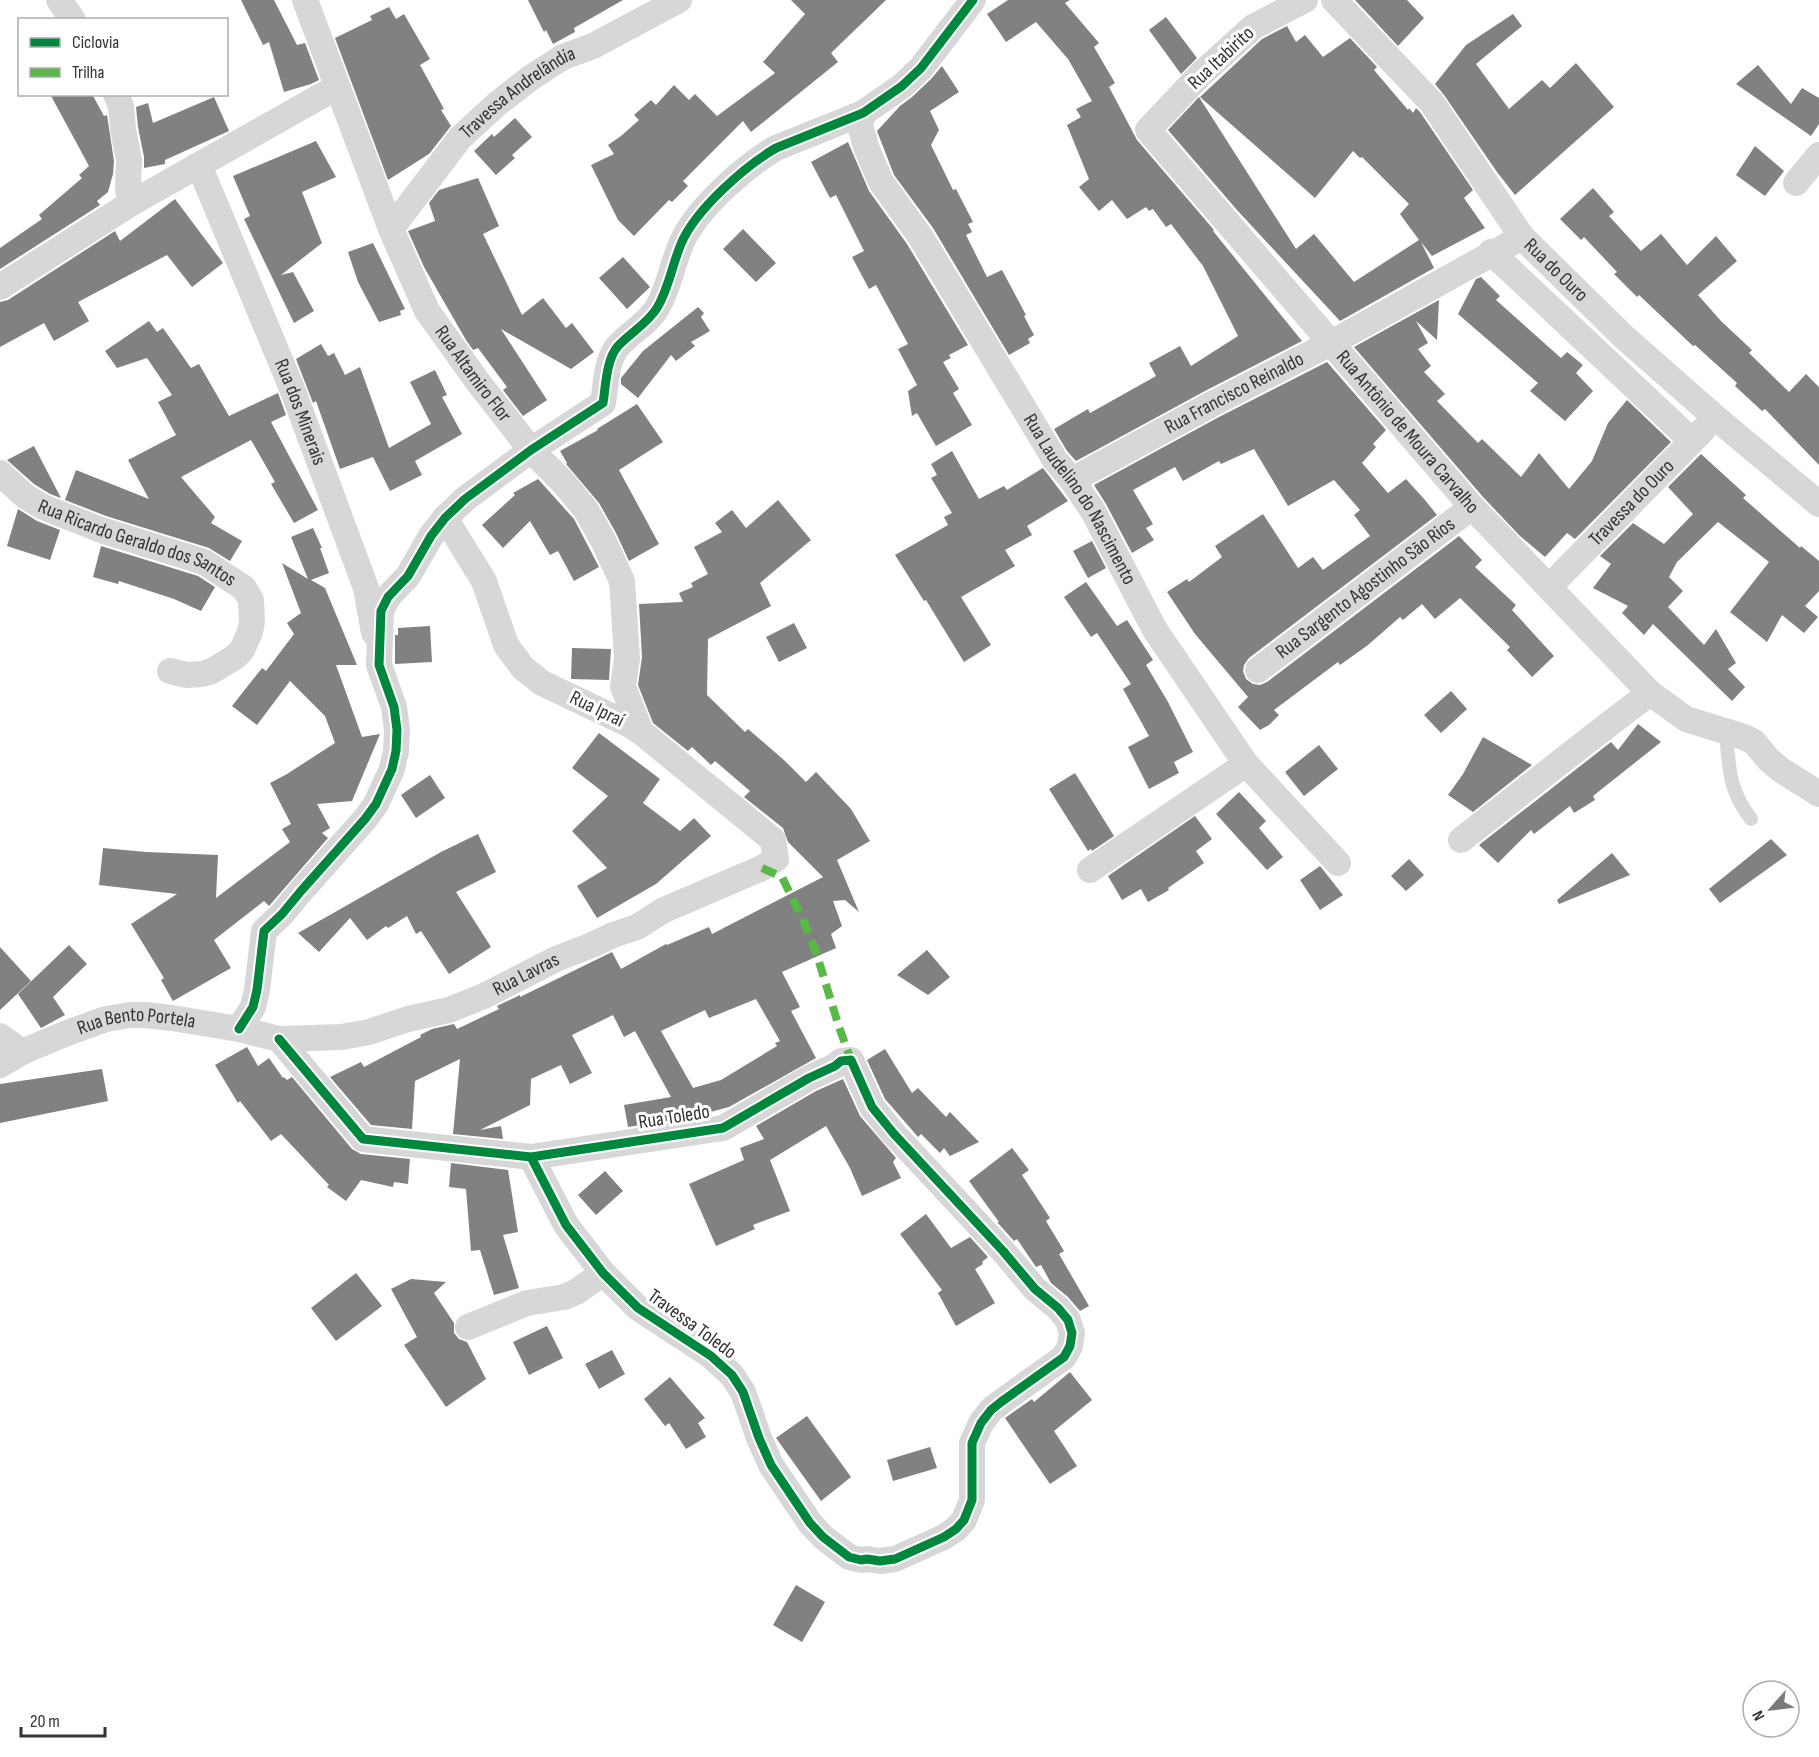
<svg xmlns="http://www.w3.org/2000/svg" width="1819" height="1757" viewBox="0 0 1819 1757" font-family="'Sofia Sans Condensed',sans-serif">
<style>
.building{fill:#818181;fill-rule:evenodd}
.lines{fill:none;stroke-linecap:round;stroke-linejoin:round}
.service{stroke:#d7d7d7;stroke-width:14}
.minor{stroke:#d7d7d7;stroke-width:26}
.quiet{stroke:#58b947;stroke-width:8;stroke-dasharray:15 8;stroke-linecap:butt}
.cycleway-casing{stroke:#fff;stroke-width:13}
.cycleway{stroke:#00873e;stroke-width:9}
.labels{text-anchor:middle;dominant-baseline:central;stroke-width:6;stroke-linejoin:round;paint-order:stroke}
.street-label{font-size:20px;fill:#333;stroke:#fff}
</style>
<rect width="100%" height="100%" fill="#fff"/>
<path class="building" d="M241,0H274L297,45L305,43L319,80L311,84L284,92L269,42L263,45Z
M528,0H623L574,28L575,32L553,44L546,30L544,32Z
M791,0H886L831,53L838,62L751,132L743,121L683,181L688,186L672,202L669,200L634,236L618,220L591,165L614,154L608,145L621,136L639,120L634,115L651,100L656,105L674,85L689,100L695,94L717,116L775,73L763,62L805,14Z
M1008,0H1070L1065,3L1099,43L1094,47L1115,83L1109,87L1137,140L1214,230L1213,231L1302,341L1205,391L1076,461L1067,451L1054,429L1088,409L1090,413L1156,376L1149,363L1180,346L1191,366L1238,336L1203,266L1171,224L1166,227L1153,209L1149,211L1146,207L1127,219L1112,200L1099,211L1079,187L1089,179L1067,125L1081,117L1076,109L1092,101L1068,59L1036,22L1006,42L987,14Z
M1355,0H1407L1424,18L1398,46Z
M389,7L396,19L404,14L430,59L420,65L444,109L441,110L451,126L429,154L388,180L335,38L372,20L370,16Z
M1513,14L1522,26L1476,64L1509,109L1542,80L1550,88L1576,63L1614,107L1515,195L1497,172L1444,95L1435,84L1466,45Z
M1166,17L1197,58L1181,74L1149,30Z
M1287,26L1296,42L1305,35L1323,57L1350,38L1377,67L1374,70L1408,110L1409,108L1413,113L1416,108L1420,112L1473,190L1464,198L1485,228L1432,256L1421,242L1434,268L1340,321L1237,210L1168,130L1199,97L1296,249L1314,234L1354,282L1419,240L1400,214L1409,204L1362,157L1360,158L1353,151L1315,198L1200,97L1262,39Z
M1758,65L1791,104L1802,88L1819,98V124L1811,136L1736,84Z
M942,66L959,92L930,111L939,130L931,145L953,190L956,189L973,222L968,224L972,232L966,235L987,277L1002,270L1026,315L1024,316L1034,335L1028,339L1030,343L1009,355L933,228L894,175L877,131L900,106L912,97L931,79Z
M50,94H92L104,116L107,115L114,161L113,174L108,192L97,201L100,205L0,269V248L42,219L39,215L82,178L79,175L89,166Z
M214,97L229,131L165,160V164L144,168V157L138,127L136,107L148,103L153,123Z
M515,118L532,137L512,155L515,158L496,175L474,151L492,134L494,137Z
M316,141L336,177L302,192L322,243L281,275L293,272L314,311L294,323L244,219L250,216L233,176Z
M848,142L869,191L907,244L968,345L949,355L951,358L943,362L959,389L953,393L972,425L936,446L917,413L912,416L908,391L917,385L898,349L908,344L876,285L869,289L852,257L864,251L836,195L830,198L811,162Z
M1755,146L1784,171L1765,196L1736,175Z
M478,178L499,226L483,234L522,315L543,298L566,328L572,323L594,352L571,369L501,329L547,400L523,416L503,390L507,387L478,348L473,350L466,340L424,267L408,231L435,221L429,203L439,190Z
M1593,188L1614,212L1609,216L1641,251L1661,234L1687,265L1716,236L1737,261L1698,295L1721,321L1752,350L1749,353L1789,392L1806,374L1819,387V465L1765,409L1762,411L1735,386L1737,383L1695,345L1693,346L1639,295L1637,297L1614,274L1617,272L1584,237L1581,240L1560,219Z
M175,199L223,263L192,287L167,255L78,302L89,321L54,341L44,323L0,347V302L8,300L115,231L120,241Z
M743,229L776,263L756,282L723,249Z
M373,243L405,309L400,311L401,315L379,322L358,282L348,252Z
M623,257L650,287L627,309L599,278Z
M1481,277L1500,296L1496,300L1561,358L1567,352L1583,365L1576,373L1593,391L1565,421L1530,391L1538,383L1458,314L1476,279Z
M1439,300L1437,340L1416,321L1428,343L1418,349L1431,366L1424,372L1445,394L1437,401L1478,443L1482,439L1521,477L1539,453L1569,489L1592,461L1608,423L1627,400L1671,442L1575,539L1567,533L1545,557L1520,536L1483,497L1354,347Z
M698,307L704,313L701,317L710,331L691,342L695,346L676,361L671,355L638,398L621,384V378L643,351Z
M149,321L157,332L163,328L191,368L199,364L229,416L278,393L286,415L271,422L318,510L294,523L271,484L275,482L251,440L181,477L215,517L211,523L242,541L230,561L209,548L106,516L65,500L76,470L149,499L128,460L176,435L158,402L172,395L147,358L117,368L105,351Z
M321,344L328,356L334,353L345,375L360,367L389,448L431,424L410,382L435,370L447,395L442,397L462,434L415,461L422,475L390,491L373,457L340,469L316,401L313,403L296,359Z
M1327,362L1386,430L1373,444L1376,447L1362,463L1388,493L1406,479L1425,500L1437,515L1249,658L1244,665L1243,671L1246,679L1253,684L1260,685L1267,682L1459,536L1482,560L1475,567L1516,605L1512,610L1554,656L1532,677L1507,650L1510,647L1460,598L1435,619L1422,604L1403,620L1400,617L1368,645L1340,665L1338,662L1274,710L1279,715L1269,725L1260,730L1238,707L1248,697L1195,634L1167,592L1187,579L1189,582L1222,557L1215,546L1263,514L1298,568L1313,557L1323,570L1370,536L1354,515L1360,510L1334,480L1288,506L1254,449L1221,464L1219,461L1183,481L1175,467L1133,490L1153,524L1146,528L1154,540L1132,553L1106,504L1094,485L1219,417Z
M637,404L663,442L619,470L659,544L629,561L616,533L599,503L566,464L567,463L560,451L598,430L597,429Z
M34,446L61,498L50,494L34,484L7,460Z
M952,451L979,499L1004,486L1007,490L1043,468L1068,501L1027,526L1032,535L1005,550L1015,566L961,597L991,645L964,662L926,600L924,601L895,555L948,525L944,517L952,513L931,478L937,475L931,464Z
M1701,454L1746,495L1743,498L1800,548L1801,546L1819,561V591L1805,606L1818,617L1804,633L1782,615L1767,642L1730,612L1769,562L1718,522L1677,562L1669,577L1683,591L1668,607L1704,645L1716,629L1736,663L1728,669L1745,687L1732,701L1653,624L1644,635L1622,613L1628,606L1593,588L1611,564L1600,556L1633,523L1664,544L1693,514L1668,487Z
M538,479L574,519L599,567L574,581L558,551L550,555L530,521L503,548L482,525L515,495L513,493Z
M778,500L811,540L760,583L771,606L708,639L707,695L745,732L748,729L785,761L806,782L816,772L851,809L870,841L837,860L859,912L845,900L833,901L842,926L831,934L836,948L782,972L800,1007L791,1011L816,1058L729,1107L692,1117L628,1127L624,1105L671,1097L635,1031L624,1037L613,1015L572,1035L592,1073L570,1084L561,1065L531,1079L530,1105L480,1130L501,1126L503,1139L453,1134L460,1059L415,1081L412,1129L371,1125L330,1077L361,1062L364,1067L421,1037L420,1035L432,1029L454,1024L457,1029L499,1009L497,1006L499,1005L520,995V997L612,952L621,969L666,944L667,945L709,927L712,934L823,877L788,842L783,828L744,797L750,791L715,761L711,765L692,747L688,751L653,723L638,685L642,657L639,604L683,602L679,593L693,587L691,583L708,574L694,547L722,532L715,523L732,510L746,528ZM756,999L780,1041L775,1043L777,1046L721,1080L693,1088L661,1031L705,1010L709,1018Z
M18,509L37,521L60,530L50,560L7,546Z
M313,528L322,548H320L329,573L311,580L325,588L357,665H336L362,737L380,734L352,801L317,804L330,828L322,833L328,838L269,906L264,901L214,940L231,968L173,1001L161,980L164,978L131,924L177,894L99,885L103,848L146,852L218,855L216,898L290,842L282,829L291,824L270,783L287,774L335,743L325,716L290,681L257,725L232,706L262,668L266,671L294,634L287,623L301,613L282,563L308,579L291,537Z
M1092,541L1106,568L1088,578L1073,551Z
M101,546L198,576L215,587L201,611L174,599L119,581L118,584L93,577Z
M1086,582L1117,626L1127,620L1153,660L1146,665L1168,702L1193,752L1174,762L1179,773L1149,789L1128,747L1149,736L1123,689L1131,684L1097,633L1091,637L1064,597Z
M794,623L807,648L779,662L766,637Z
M430,626L432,662L395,664V635H398V628Z
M572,648L611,649L609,680L571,679Z
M1451,691L1467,709L1441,733L1424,715Z
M1638,724L1661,742L1593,796L1595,800L1574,813L1570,806L1534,834L1531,830L1498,863L1479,845L1611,742L1618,750Z
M599,733L660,779L643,803L680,831L694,818L711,836L656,884L597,918L577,886L607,868L572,831L608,796L572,768Z
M1483,737L1532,765L1473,812L1448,795L1463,774Z
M1319,745L1338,769L1304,796L1285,772Z
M1075,773L1114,836L1092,851L1091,849L1088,851L1049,789Z
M430,775L445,798L416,818L401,795Z
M1239,792L1266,821L1259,828L1283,857L1267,870L1216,814Z
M1195,816L1212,839L1196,851L1204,863L1168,888L1169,890L1148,902L1141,889L1122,900L1108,876Z
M478,834L496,872L456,892L491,947L449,974L421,931L416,934L407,916L388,928L386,926L367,940L350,918L319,952L298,933L441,852Z
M1771,839L1787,855L1720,903L1709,889Z
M1612,853L1630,875L1559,904L1557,900Z
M1409,859L1424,875L1406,891L1391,876Z
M1320,866L1343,895L1320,910L1300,880Z
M69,945L87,964L53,997L65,1015L41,1028L18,994Z
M0,947L31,981L0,1010Z
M927,950L950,977L928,995L897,975Z
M247,1047L258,1066L269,1058L283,1078L284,1077L287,1080L292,1077L352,1149L361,1154L410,1159L408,1184L394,1182L393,1187L361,1180L346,1201L327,1187L329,1185L281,1134L271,1141L240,1101L238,1103L215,1065Z
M885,1049L912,1093L918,1088L946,1117L950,1112L979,1142L950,1156L944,1148L940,1153L921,1134L918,1137L885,1099L867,1060Z
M102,1069L108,1101L0,1123V1084Z
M843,1079L860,1116L896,1158L893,1162L901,1178L862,1196L850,1168L826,1126L770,1160L790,1211L753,1225L755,1229L716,1246L689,1184L744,1160L740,1148L764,1139L756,1126L816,1091Z
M1012,1148L1029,1170L1022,1175L1050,1218L1046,1221L1064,1251L1059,1254L1089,1306L1080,1311L1068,1297L1051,1283L1041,1265L1036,1267L1017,1239L1014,1241L997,1222H999L969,1181Z
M451,1163L508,1170L518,1232L503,1235L519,1288L494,1295L480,1250L471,1251L466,1189L449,1187Z
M605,1171L623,1191L596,1215L578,1195Z
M926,1214L951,1248L970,1237L988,1257L982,1262L983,1264L975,1269L995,1303L956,1326L938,1293L942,1290L900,1234Z
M356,1273L382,1306L336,1341L311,1308Z
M411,1279L446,1282L434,1293L454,1323V1333L459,1339L467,1342L486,1379L446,1407L404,1345L417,1337L391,1289Z
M547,1326L563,1358L529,1375L513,1342Z
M612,1350L625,1374L599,1389L585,1364Z
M1070,1372L1092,1400L1054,1431L1077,1466L1050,1484L1005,1418L1032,1399L1034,1402Z
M670,1377L705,1418L698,1423L706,1437L686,1449L669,1423L665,1426L644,1399Z
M807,1416L851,1477L821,1501L776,1438Z
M930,1447L937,1468L893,1481L887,1460Z
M796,1585L825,1602L802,1642L773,1625Z"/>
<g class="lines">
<path class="service" d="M1726,731C1729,767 1728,789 1751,819"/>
<g class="minor">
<path d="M59,0L73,20"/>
<path id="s1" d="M305,0L391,229L427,311L478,382L531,450L562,481L586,510L603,540L622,581L627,658L623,687L641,732"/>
<path id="s2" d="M1305,0L1253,27L1200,75L1148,130L1472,507L1650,693L1686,719L1744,737L1754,742L1769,760L1781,770L1819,794"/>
<path id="s3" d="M1334,0L1432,103L1522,237L1624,337L1716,418L1819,504"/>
<path d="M116,94L121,106L123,129L129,160L128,187L130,204"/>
<path id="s4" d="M863,113L860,125L866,147L881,182L920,236L1055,460L1072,480L1093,511L1155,630L1246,764L1338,863"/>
<path id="s5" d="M199,165L293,391L366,588L374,633"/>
<path d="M1796,183L1819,155"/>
<path id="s6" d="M391,229L460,138L497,104L529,79L563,57L593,46L679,0"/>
<path d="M1491,252L1692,441"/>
<path d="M0,287L130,204L337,87"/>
<path id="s7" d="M0,473L25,496L43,507L101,530L204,562L244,588L251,600L252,622L250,632L242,650L235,657L212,671L202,674L187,675L170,671"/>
<path id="s8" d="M1072,480L1212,404L1331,343L1522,237"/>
<path id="s9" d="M1549,587L1703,430"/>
<path id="s10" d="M1258,670L1472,507"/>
<path d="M1461,840C1524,791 1586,741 1650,693"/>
<path d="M1090,870L1246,764"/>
<path d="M239,1029L253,1007L257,990L264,931L282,914L301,891L365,819L376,804L392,769L396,751L397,730L394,707L379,665L381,611L388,597L408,576L431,536L445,518L465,499L531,450L603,403C606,385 606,360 618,346C630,333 648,323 657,308C669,288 672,265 681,244C695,210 745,166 776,148L863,113L902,86L921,68L973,0"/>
<path d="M0,1036L22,1052"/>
<path d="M279,1039L363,1139L531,1157L723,1128L809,1078L835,1066L841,1061L851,1060L872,1107L894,1134L1003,1251L1035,1289L1058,1308L1068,1320L1072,1333L1070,1346L1064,1357L1001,1402L991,1410L981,1423L972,1443V1500L964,1520L956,1529L944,1537L895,1559L880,1561L867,1559L861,1560L849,1557L823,1537L810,1523L771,1465L759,1438L743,1392L732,1375L711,1356L638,1308L603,1273L566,1225L531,1157"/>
<path id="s11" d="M0,1065L22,1052L67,1033L106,1019L130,1015H145L172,1018L239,1029L279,1039L342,1037L369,1032L408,1019L449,1010L484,996L556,959L592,945L613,935L637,927L664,910L762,868L776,859L773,840L641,732L628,724L542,683L523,668L506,645L484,581L445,518"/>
<path d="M468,1327L527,1303L564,1297L576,1292L603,1273"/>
</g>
<path class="quiet" d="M762,868L782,877L803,920L816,952L839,1027L851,1060"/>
<defs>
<path id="cycleway" d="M239,1029L253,1007L257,990L264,931L282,914L301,891L365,819L376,804L392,769L396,751L397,730L394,707L379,665L381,611L388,597L408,576L431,536L445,518L465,499L531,450L603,403C606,385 606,360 618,346C630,333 648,323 657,308C669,288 672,265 681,244C695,210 745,166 776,148L863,113L902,86L921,68L973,0
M279,1039L363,1139L531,1157L723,1128L809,1078L835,1066L841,1061L851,1060L872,1107L894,1134L1003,1251L1035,1289L1058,1308L1068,1320L1072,1333L1070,1346L1064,1357L1001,1402L991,1410L981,1423L972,1443V1500L964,1520L956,1529L944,1537L895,1559L880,1561L867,1559L861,1560L849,1557L823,1537L810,1523L771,1465L759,1438L743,1392L732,1375L711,1356L638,1308L603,1273L566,1225L531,1157"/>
</defs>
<use href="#cycleway" class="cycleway-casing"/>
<use href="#cycleway" class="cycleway"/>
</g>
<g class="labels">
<g class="street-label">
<text transform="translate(1221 58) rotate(-43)">Rua Itabirito</text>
<text stroke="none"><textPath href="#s6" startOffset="188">Travessa Andrelândia</textPath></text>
<text stroke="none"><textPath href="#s3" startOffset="351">Rua do Ouro</textPath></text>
<text stroke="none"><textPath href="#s1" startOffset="412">Rua Altamiro Flor</textPath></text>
<text stroke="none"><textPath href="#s8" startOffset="184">Rua Francisco Reinaldo</textPath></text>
<text stroke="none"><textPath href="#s5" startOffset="267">Rua dos Minerais</textPath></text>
<text stroke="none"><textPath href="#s2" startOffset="604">Rua Antônio de Moura Carvalho</textPath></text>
<text stroke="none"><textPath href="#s4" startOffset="448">Rua Laudelino do Nascimento</textPath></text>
<text stroke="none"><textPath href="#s9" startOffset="118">Travessa do Ouro</textPath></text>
<text stroke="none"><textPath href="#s7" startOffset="156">Rua Ricardo Geraldo dos Santos</textPath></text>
<text stroke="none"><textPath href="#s10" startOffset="135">Rua Sargento Agostinho São Rios</textPath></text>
<text transform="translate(597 709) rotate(26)">Rua Ipraí</text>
<text stroke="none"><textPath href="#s11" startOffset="550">Rua Lavras</textPath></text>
<text stroke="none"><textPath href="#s11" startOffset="146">Rua Bento Portela</textPath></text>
<text transform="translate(674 1117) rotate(-9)">Rua Toledo</text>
<text transform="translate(692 1324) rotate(36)">Travessa Toledo</text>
</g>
</g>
<rect x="18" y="18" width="210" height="78" fill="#ffffff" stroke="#adadad" stroke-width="1.5"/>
<rect x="30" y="38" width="30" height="9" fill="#00873e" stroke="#adadad" stroke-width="1.5"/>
<text x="72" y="48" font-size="18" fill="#333333">Ciclovia</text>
<rect x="30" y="68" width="30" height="9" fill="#58b947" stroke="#adadad" stroke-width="1.5"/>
<text x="72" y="78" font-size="18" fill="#333333">Trilha</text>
<g transform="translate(1771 1709) rotate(242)"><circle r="28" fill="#ffffff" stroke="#adadad" stroke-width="1.5"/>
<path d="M0-4.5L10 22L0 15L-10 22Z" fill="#7a7a7a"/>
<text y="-9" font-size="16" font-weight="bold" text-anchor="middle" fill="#333333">N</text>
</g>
<path d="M21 1727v9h84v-9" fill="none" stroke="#333333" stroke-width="3"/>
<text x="30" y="1727" font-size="18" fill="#333333" stroke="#ffffff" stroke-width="4.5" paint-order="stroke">20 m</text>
</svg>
